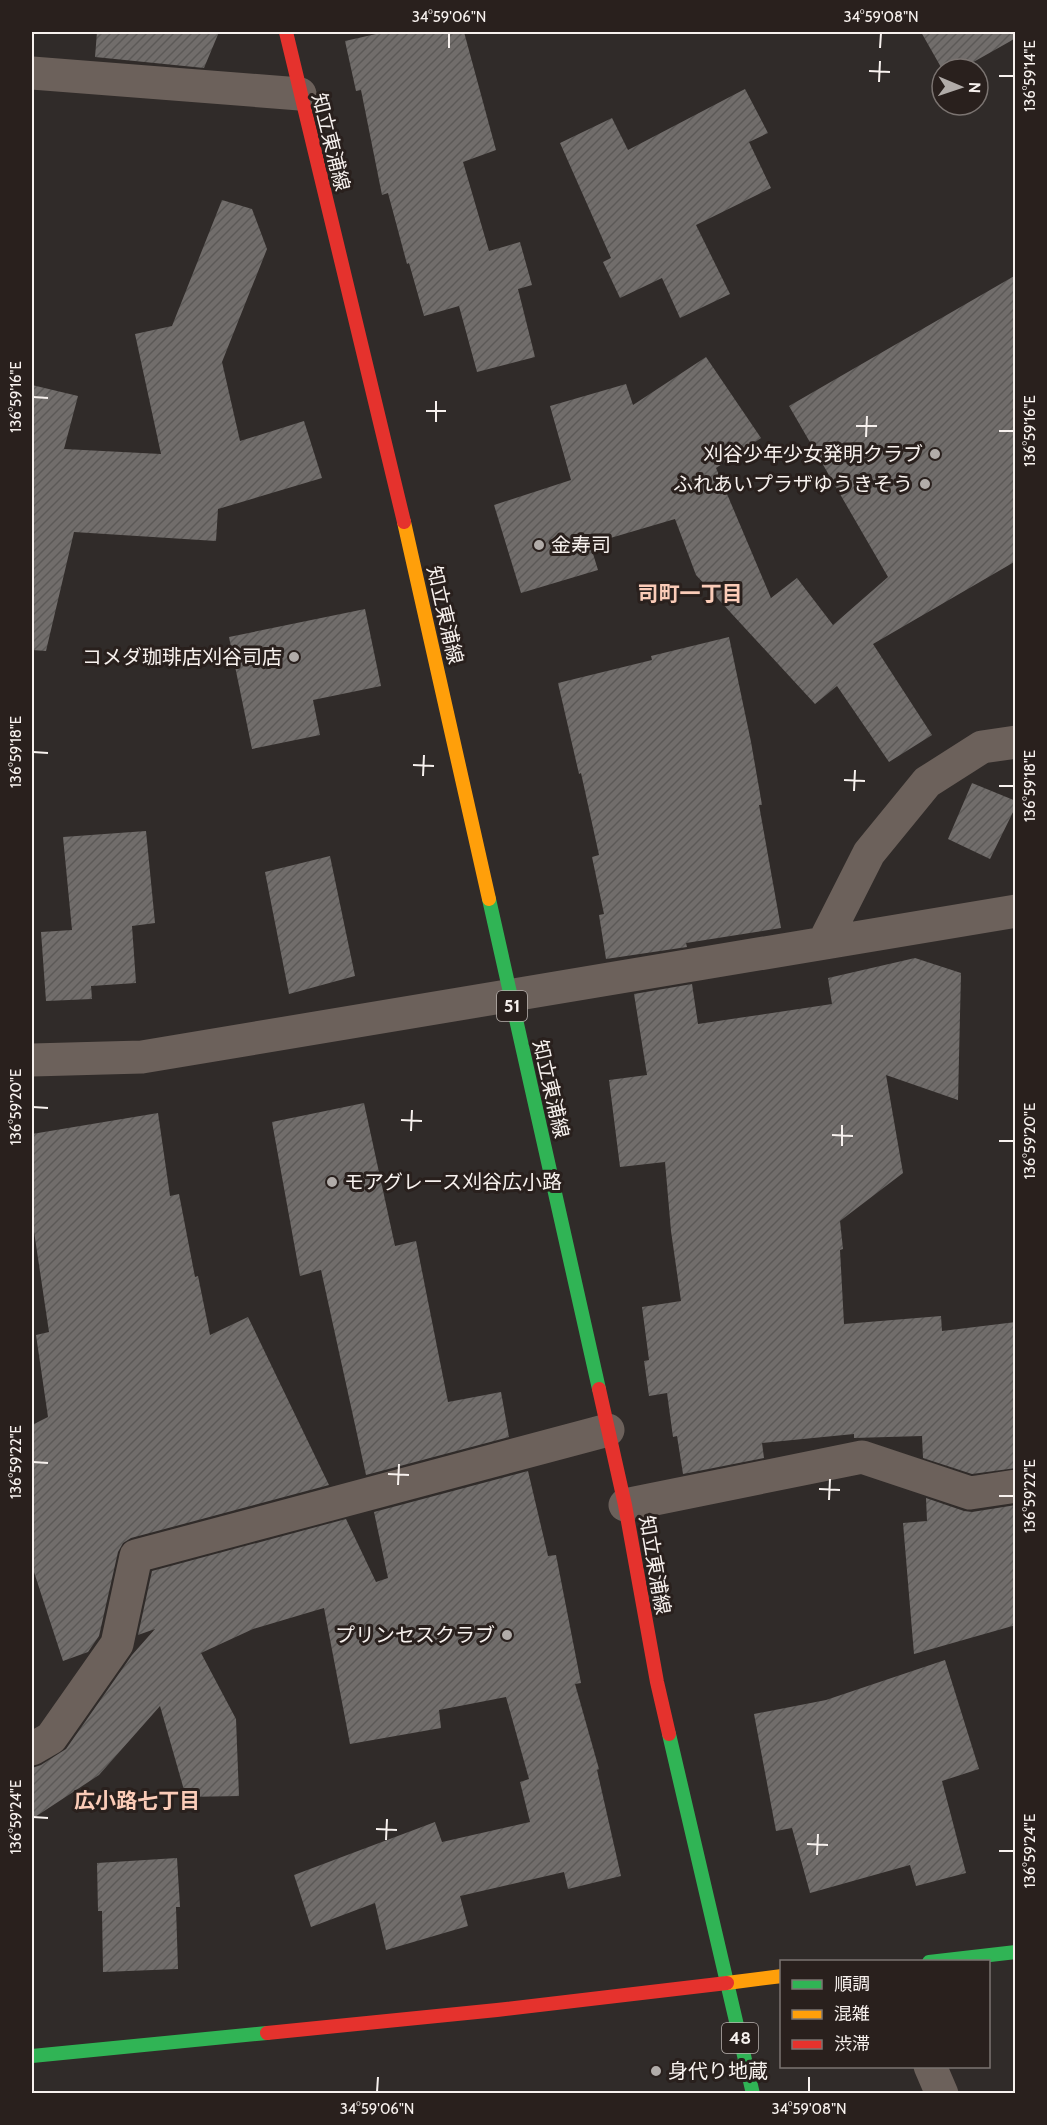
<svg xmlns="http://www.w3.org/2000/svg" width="1047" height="2125" viewBox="0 0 1047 2125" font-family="Cabin,'Noto Sans JP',sans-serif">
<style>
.building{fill:url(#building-hatch)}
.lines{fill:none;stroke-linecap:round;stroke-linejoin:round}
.street{stroke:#6c615b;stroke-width:33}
.fast{stroke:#30b455;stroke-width:14}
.slow{stroke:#ff9f0a;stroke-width:14}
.jam{stroke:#e5322d;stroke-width:14}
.ticks{fill:none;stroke:#f7f1ee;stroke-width:2}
.poi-dot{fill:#b1aca9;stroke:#29201d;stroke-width:2}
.labels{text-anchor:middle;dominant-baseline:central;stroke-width:6;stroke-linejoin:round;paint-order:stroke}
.shield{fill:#29201d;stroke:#b9b2af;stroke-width:1.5}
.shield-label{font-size:18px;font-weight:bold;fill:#f7f1ee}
.street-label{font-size:20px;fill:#f7f1ee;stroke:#29201d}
.poi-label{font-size:20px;fill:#f7f1ee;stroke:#29201d;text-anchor:end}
.neighbourhood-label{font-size:21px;font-weight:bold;fill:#fbccb8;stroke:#29201d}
.neatline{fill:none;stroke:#f7f1ee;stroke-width:2}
.ticks-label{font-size:15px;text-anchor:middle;fill:#f7f1ee}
</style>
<defs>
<pattern id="building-hatch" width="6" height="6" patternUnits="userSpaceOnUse" patternTransform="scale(1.5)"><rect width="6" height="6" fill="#716d6b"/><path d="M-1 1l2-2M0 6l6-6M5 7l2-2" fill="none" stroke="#5c5957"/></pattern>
</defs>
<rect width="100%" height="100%" fill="#302b29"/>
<path class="building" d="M97,32H219L204,68L95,57Z
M385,32H464L496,150L463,162L489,251L520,242L532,285L518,289L535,357L477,372L459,306L424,316L409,263L407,264L388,193L382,195L361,90L356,91L345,41Z
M921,32H1016V38L961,69H942Z
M745,89L768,133L749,142L771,188L696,225L730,294L680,318L662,278L620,298L603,262L611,258L560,143L612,118L628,150Z
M222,200L252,209L267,249L222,362L240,441L304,421L322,478L218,509L216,541L74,532L46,651L32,650V385L78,396L64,449L161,454L135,334L172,326Z
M1016,275V561L873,644L932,735L889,762L837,686L815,704L696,575L675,519L590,544L598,570L521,593L494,505L571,480L550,406L626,384L633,405L706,357L761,438L716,468L771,598L797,578L833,625L888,577L789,406Z
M365,609L381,686L313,700L320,735L252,749L229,637Z
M729,637L751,742L762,805H759L781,928L686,943L687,947L606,959L599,915L604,914L592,857L599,855L581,773L579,774L558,683L652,660L651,656Z
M972,783L1016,801V806L990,859L948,839Z
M146,831L155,923L132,926L136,983L91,986L92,999L46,1001L41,932L72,930L63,837Z
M330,856L355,976L289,994L265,872Z
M915,958L961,973L958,1100L886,1075L903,1173L840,1221L843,1249L840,1250L844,1324L941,1316L942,1331L1016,1322V1468L972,1474L923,1458L922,1436L854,1438V1434L762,1443L764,1458L683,1474L677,1436L673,1437L667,1393L649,1396L644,1361L649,1360L642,1307L681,1301L671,1231L665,1162L620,1167L609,1080L647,1075L634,994L692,984L698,1024L832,1004L828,978Z
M364,1103L395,1246L416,1241L448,1402L501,1392L509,1437L366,1475L321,1270L300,1276L272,1122Z
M158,1113L170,1196L179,1194L195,1277L198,1276L210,1335L248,1317L329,1485L131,1538L123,1543L118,1552L99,1636L88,1652L63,1661L32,1566V1425L48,1417L36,1335L49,1332L32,1218V1134Z
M528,1471L548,1556L556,1555L581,1683L575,1684L599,1769L597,1770L621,1876L568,1889L564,1872L460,1896L468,1926L386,1950L375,1903L311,1927L294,1875L435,1822L442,1842L530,1822L520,1782L529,1779L506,1697L439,1710L441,1728L350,1744L324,1608L253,1629L201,1653L236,1719L239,1796L186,1797L160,1706L99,1775L32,1819V1768L41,1765L66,1749L132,1655L155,1629L138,1635L152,1571L346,1519L376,1582L388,1578L374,1512Z
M926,1498L964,1511L972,1512L1016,1505V1625L914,1654L903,1523L927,1521Z
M945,1660L979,1769L942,1781L966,1873L916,1886L910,1865L810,1893L792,1828L776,1831L754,1714L826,1700Z
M177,1858L180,1907H176L178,1969L103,1972L102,1911H98L97,1863Z"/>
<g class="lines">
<path class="street" d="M32,73L300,94
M824,942L869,853L927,782L982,747L1016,742
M32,1060L142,1057L1016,911
M625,1505L862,1457L970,1493L1016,1486
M32,1749L51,1738L117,1644L136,1556L608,1430
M930,2066L942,2094"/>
<path class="fast" d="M489,899L599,1389
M669,1734L753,2094
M929,1962L1016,1952
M32,2056L267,2033"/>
<path class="slow" d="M404,522L489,899
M727,1983L782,1976"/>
<path class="jam" d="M286,32L404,522
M599,1389L625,1505L657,1682L669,1734
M267,2033L497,2010L727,1983"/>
</g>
<path class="ticks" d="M449,48V33M880,48L881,33M869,71L890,72M999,76H1014M879,82L880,61M33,397L48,398M426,411H446M436,422V401M856,426H877M999,431H1014M866,437L867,416M33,752L48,753M413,765L434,766M423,776L424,755M844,780L865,781M999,786H1014M854,791L855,770M33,1107L48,1108M401,1120L422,1121M411,1131L412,1110M832,1135L853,1136M999,1141H1014M842,1146V1125M33,1462L48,1463M388,1474L409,1475M398,1485L399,1464M819,1489L840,1490M999,1496H1014M829,1500L830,1479M33,1817L48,1818M376,1829L397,1830M386,1840L387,1819M807,1844L828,1845M999,1851H1014M817,1855L818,1834M377,2092L378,2077M809,2092V2077"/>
<g class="poi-dot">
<circle cx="935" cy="454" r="6"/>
<circle cx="925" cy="484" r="6"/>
<circle cx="539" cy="545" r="6"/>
<circle cx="294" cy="657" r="6"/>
<circle cx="332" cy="1182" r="6"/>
<circle cx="507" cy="1635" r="6"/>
<circle cx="656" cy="2071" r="6"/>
</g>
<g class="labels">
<g class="shield">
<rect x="497" y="991" width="30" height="30" rx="4.5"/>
<rect x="722" y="2023" width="36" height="30" rx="4.5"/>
</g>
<g class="shield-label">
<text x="512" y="1006">51</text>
<text x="740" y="2038">48</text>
</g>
<g class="street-label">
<text transform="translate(331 142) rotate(76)">知立東浦線</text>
<text transform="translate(445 615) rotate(77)">知立東浦線</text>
<text transform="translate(551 1089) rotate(77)">知立東浦線</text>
<text transform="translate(655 1565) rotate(80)">知立東浦線</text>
</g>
<g class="poi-label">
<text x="923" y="454">刈谷少年少女発明クラブ</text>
<text x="913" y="484">ふれあいプラザゆうきそう</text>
<text x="551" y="545" text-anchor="start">金寿司</text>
<text x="282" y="657">コメダ珈琲店刈谷司店</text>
<text x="344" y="1182" text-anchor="start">モアグレース刈谷広小路</text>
<text x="495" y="1635">プリンセスクラブ</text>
<text x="668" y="2071" text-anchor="start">身代り地蔵</text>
</g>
<g class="neighbourhood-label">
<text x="690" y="593">司町一丁目</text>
<text x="137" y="1800">広小路七丁目</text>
</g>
</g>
<rect width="1047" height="2125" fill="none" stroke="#29201d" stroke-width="66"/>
<rect x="780" y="1960" width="210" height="108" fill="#29201d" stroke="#7b7471" stroke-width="1.5"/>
<rect x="792" y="1980" width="30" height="9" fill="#30b455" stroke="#7b7471" stroke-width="1.5"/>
<text x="834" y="1990" font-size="18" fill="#f7f1ee">順調</text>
<rect x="792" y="2010" width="30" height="9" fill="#ff9f0a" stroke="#7b7471" stroke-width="1.5"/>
<text x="834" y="2020" font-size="18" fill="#f7f1ee">混雑</text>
<rect x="792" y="2040" width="30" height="9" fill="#e5322d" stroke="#7b7471" stroke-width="1.5"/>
<text x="834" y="2050" font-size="18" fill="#f7f1ee">渋滞</text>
<g transform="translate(960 87) rotate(92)"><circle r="28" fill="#29201d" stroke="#7b7471" stroke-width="1.5"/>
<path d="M0-4.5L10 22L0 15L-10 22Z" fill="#b1aca9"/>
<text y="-9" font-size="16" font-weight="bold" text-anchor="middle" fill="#f7f1ee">N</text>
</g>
<rect x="33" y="33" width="981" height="2059" class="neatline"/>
<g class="ticks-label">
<text x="449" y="22">34°59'06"N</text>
<text x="881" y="22">34°59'08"N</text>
<text transform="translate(1030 76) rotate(-90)" y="5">136°59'14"E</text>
<text transform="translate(16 397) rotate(-90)" y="5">136°59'16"E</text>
<text transform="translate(1030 431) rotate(-90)" y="5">136°59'16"E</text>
<text transform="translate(16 752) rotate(-90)" y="5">136°59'18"E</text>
<text transform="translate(1030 786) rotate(-90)" y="5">136°59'18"E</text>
<text transform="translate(16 1107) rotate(-90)" y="5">136°59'20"E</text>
<text transform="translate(1030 1141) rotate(-90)" y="5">136°59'20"E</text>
<text transform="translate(16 1462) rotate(-90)" y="5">136°59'22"E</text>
<text transform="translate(1030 1496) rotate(-90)" y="5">136°59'22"E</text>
<text transform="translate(16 1817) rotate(-90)" y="5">136°59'24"E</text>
<text transform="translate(1030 1851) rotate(-90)" y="5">136°59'24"E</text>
<text x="377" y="2114">34°59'06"N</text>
<text x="809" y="2114">34°59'08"N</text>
</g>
</svg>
